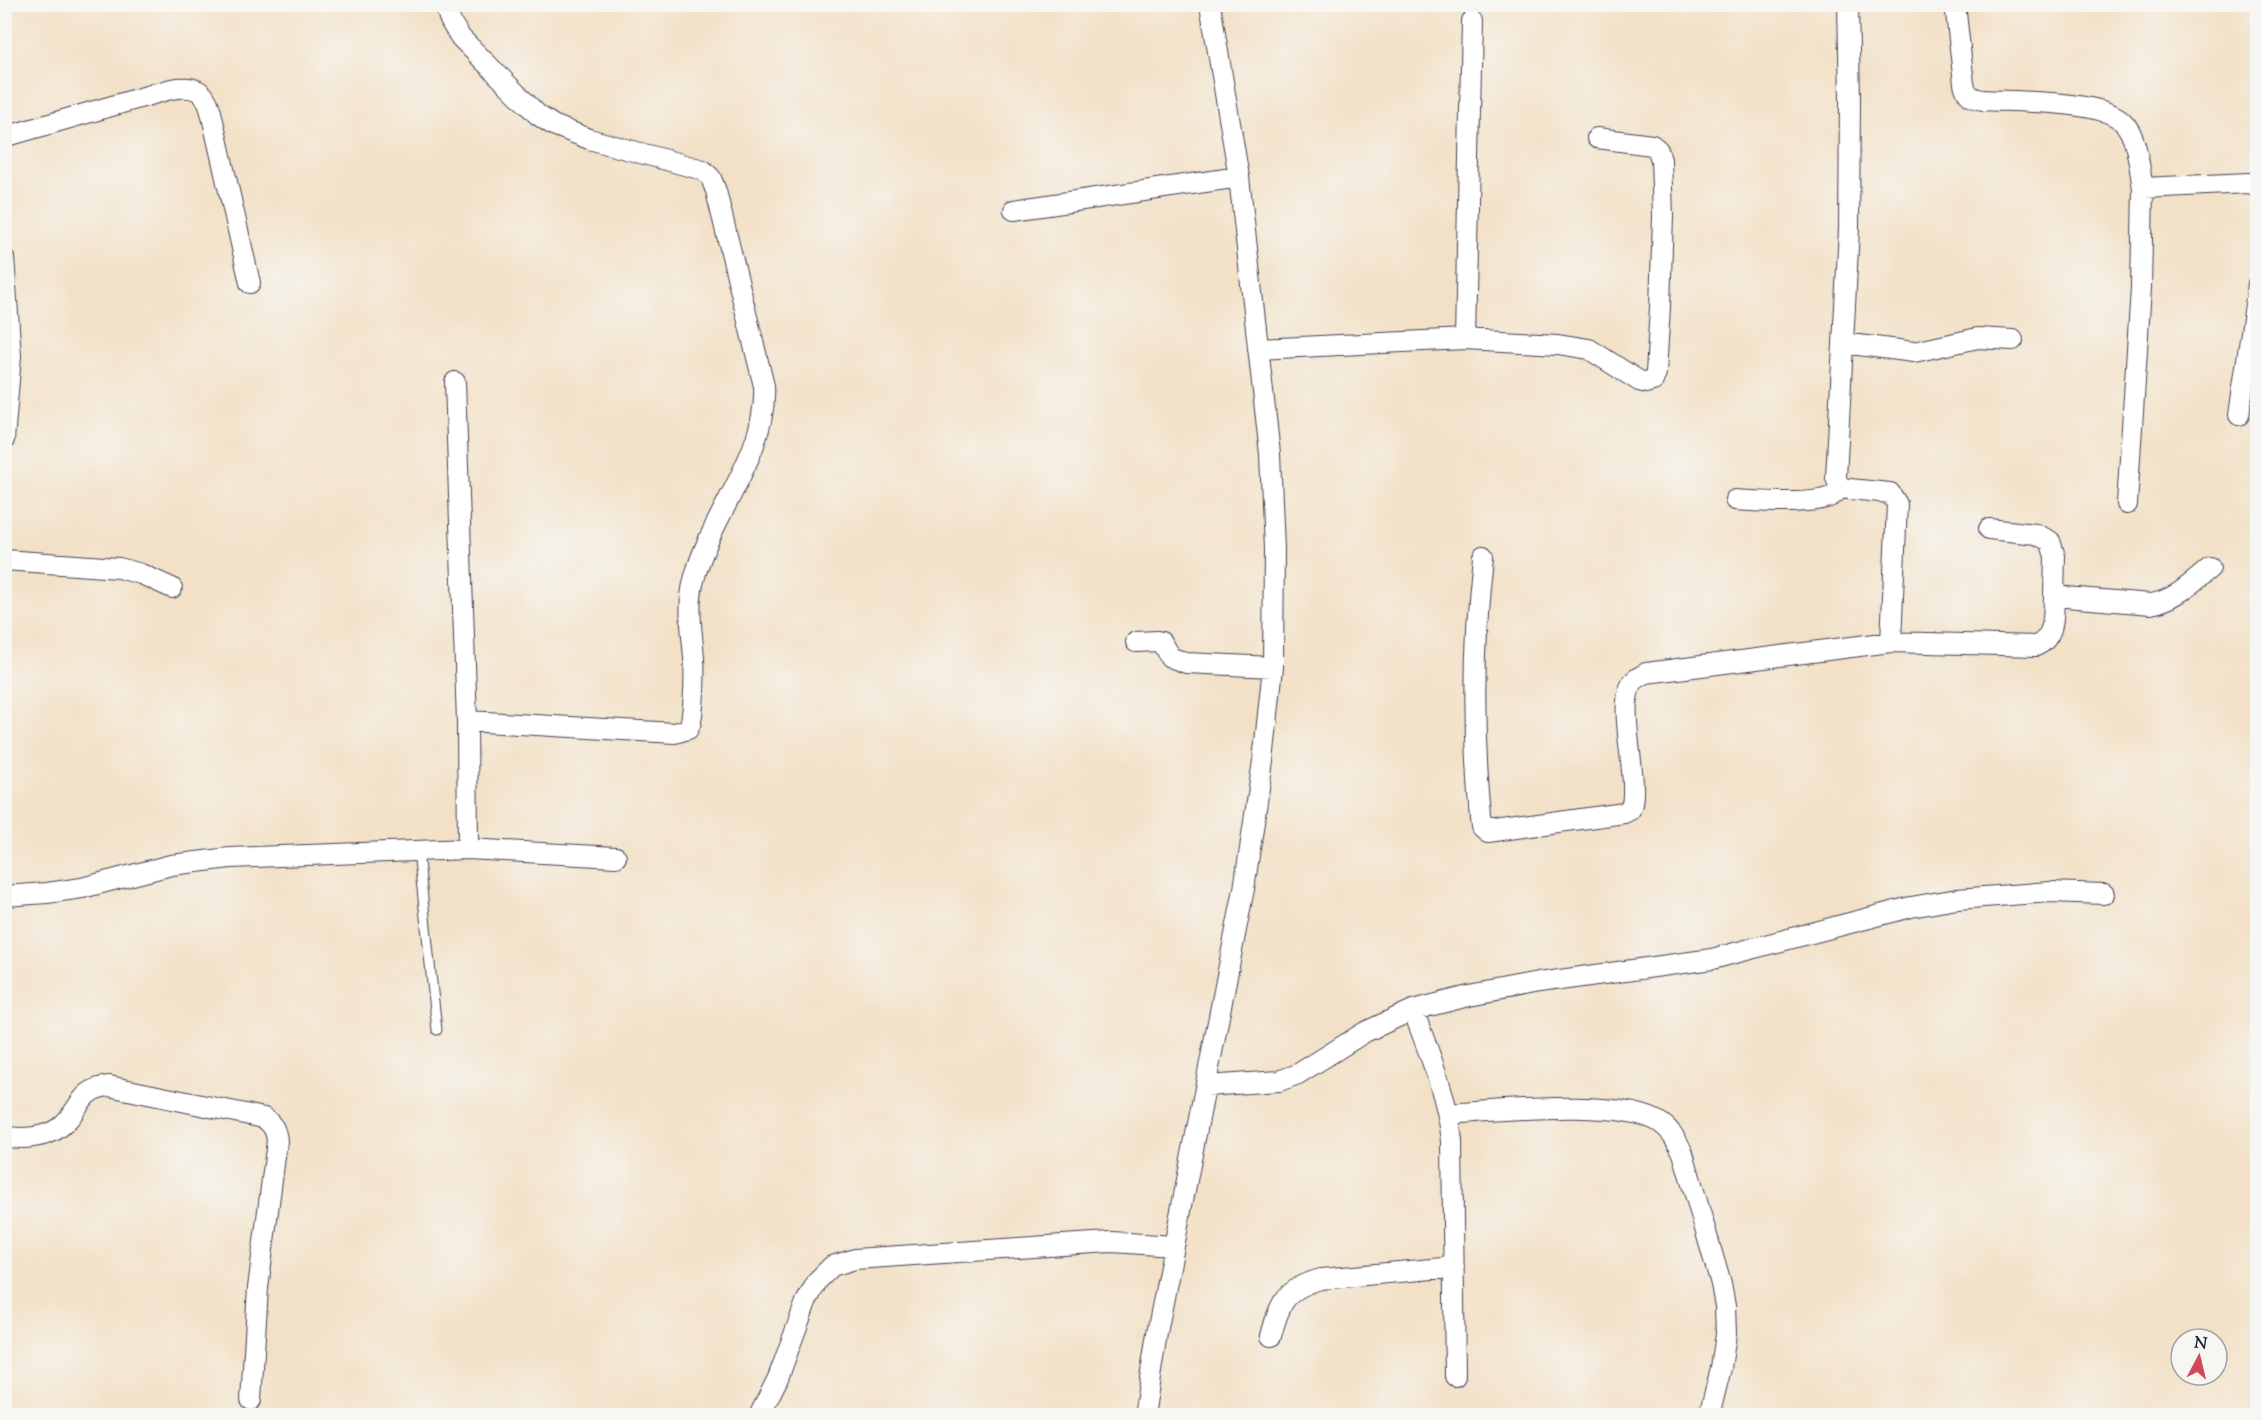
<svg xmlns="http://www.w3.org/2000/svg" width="2262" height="1420" viewBox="0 0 2262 1420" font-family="'Sorts Mill Goudy',serif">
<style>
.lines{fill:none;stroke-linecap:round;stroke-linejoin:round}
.service-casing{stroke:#413f50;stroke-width:11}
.minor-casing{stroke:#413f50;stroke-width:22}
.service{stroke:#fff;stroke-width:9}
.minor{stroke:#fff;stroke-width:20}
</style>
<rect width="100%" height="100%" fill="#f6f6f2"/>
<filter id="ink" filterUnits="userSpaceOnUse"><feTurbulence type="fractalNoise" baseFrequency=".0167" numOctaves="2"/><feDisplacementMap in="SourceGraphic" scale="12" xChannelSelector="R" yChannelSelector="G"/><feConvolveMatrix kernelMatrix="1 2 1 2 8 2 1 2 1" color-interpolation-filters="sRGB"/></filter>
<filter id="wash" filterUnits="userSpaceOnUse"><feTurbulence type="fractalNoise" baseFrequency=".008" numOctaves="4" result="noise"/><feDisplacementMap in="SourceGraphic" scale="24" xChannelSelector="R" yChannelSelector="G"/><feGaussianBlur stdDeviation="1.35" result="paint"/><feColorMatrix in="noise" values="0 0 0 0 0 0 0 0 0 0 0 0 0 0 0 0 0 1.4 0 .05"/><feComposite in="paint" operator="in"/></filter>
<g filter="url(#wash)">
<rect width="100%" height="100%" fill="#f3e1c7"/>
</g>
<g filter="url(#ink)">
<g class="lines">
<defs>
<path id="service" d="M418,851L437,1030"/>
<path id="minor" d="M1955,4L1964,84C1967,96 1972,98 1983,100C2014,102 2103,100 2123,122C2138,137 2139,168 2143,188L2249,183L2258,186
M4,137L171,89C194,85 205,89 211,112L250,283
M1014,210L1239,177
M4,258L11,356L4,440
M1465,339L1472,21
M1843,343L1914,352L1978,338L2013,340
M1258,349L1465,339L1558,344L1589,349L1639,381L1646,383L1653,381L1656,373L1660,307L1663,216L1661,160L1658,150L1652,145L1597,138
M455,382L467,721
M2239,415L2258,284
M1735,500C1755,501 1818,506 1833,495C1836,493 1838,490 1840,488
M2127,504L2141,288L2143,188
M1989,529L2036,534L2050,541L2055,556L2054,596
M1483,556C1473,645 1473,731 1481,819L1482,827L1488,832L1624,813L1630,810C1642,785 1614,702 1634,681C1637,677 1642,676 1646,673L1891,642L1897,504L1890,493L1840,488L1836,478L1849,229L1850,99L1848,4
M4,560L119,568L141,574L172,588
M1136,642L1157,641L1161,642L1170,657L1186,663L1273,667
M1891,642L2036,646C2056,637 2053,615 2054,596L2151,604C2175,600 2192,583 2210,568
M468,849L616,857
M4,896L47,893L82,888L171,865L230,858L468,849L467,721L675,733L688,729L691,722C694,702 695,678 694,658C692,631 687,606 694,580C710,515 768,454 764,386L716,191L711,178L703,170L589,139L553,125L538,115L461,38C454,27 446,18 447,4
M1413,1010C1429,1053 1447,1095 1452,1141L1455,1376
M1206,1086L1279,1081L1298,1074L1365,1032L1413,1010L1469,996L1538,983L1712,959L1911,907L1957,899L2050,892L2104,894
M1449,1114C1496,1111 1626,1097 1662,1124C1672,1131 1678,1142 1683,1153L1721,1284L1725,1306L1726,1334L1721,1368L1709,1416
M4,1136C21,1140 46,1138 60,1127C81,1111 78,1089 109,1086L264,1118C273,1125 276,1130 277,1141L258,1288L251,1400
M1271,1336C1280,1302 1285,1289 1321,1279L1454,1267
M759,1416L778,1378L806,1302L818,1280L832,1266L855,1259L1078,1244L1112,1242L1174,1246
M1144,1416L1157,1333L1244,889L1263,761L1273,667L1274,549L1270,454L1239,177L1210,4"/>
</defs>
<use href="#service" class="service-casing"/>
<use href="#minor" class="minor-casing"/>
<use href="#service" class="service"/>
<use href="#minor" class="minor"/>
</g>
</g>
<rect width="2262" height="1420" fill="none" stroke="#f6f6f2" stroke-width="24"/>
<g transform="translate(2199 1357) rotate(7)"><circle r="28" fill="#f6f6f2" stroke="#a1a1a9" stroke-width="1.5"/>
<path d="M0-4.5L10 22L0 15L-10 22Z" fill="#d1495b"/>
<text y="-9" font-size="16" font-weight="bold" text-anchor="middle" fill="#22223b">N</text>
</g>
</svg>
